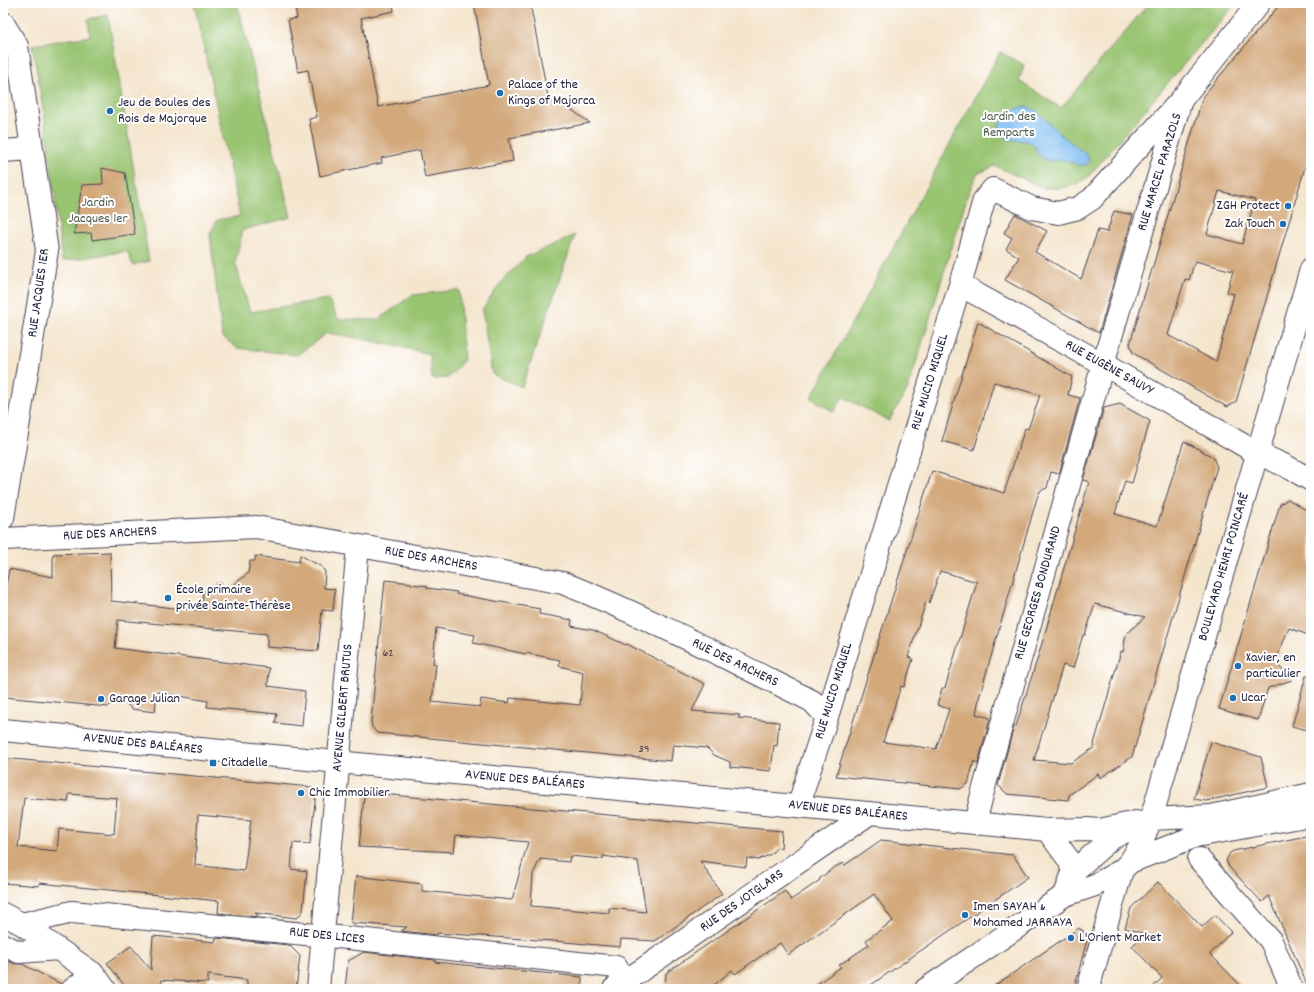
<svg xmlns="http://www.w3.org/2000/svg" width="1314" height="992" viewBox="0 0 1314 992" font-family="Dekko,sans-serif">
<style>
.green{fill:#99c472;stroke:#5e7356}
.water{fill:#7fbdf2;stroke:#507096}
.building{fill:#d3a97b;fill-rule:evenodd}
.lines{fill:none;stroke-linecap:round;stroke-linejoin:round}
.minor-casing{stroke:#423f51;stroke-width:24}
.major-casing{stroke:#423f51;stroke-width:24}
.minor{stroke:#fff;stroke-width:22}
.major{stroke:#fff;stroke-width:22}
.poi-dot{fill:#1f6fb2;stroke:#fff;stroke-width:1.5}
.labels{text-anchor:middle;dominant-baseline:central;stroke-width:4;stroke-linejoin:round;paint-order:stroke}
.number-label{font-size:12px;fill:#4e444b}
.poi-label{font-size:14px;fill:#22223b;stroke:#fff;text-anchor:start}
.park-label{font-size:14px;fill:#4c5b4e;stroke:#fff}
.street-label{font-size:14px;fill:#22223b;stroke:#fff}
</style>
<rect width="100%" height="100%" fill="#fff"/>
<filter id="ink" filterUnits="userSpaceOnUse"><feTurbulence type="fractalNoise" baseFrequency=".025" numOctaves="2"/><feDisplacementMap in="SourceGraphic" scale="8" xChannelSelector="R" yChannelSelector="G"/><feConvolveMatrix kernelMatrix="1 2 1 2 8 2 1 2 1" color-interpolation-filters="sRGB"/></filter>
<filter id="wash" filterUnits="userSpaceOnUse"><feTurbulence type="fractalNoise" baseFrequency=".012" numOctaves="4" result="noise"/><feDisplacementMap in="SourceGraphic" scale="16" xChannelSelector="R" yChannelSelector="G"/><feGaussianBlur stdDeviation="0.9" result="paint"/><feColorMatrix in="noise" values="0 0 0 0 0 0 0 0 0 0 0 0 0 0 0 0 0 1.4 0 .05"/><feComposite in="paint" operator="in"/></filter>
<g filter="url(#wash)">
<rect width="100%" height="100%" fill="#f4e5cd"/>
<path class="green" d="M194,3H237L291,217L243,230L235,262L250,312L328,299L338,319L378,320L412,295L459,290L464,360L448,378L432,379L430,354C396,346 362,338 327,333L297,355L237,348L222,336L210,234L217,220L240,216Z
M1149,3H1236L1088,177L1077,184L1061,188H1044L995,166L977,174L968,194L908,389L889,421L843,397L834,412L811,398L1000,52L1024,65L1019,81L1061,108Z
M108,15L149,261L133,265L127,251L62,261C54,189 46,117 32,45L90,36L88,19Z
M575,235L522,387L492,374L482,310L502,281L526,257Z"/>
<path class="water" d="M1021,107H1028L1037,111L1060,134L1087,155L1089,160L1087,164L1080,166C1062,156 1063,162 1046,160L1037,154C1037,150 1035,145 1032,143C1024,137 993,146 1000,122L1013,111Z"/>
<g id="blocks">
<path class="building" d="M294,3H393L394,11L361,18L378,107L489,85L474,3H530L549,102L558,100L590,123L509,138L513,161L425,177L420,150L381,158L382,163L320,176L309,119L317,117L308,70L298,72L288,20L297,18Z
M1281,3H1311V147L1236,402L1227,407L1133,353L1130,344L1203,96ZM1219,191L1255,200L1242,244L1207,234ZM1195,261L1233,271L1227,292L1234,294L1216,362L1168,335L1185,279L1189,280Z
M102,168L125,173L135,234L92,240L91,233L74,234L82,185L103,184Z
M1114,211L1133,215L1099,333L1005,280L1019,257L1006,249L1012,238L1004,233L1015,214L1047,231L1035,252L1081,279L1098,230L1107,232Z
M978,322L1072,377L1068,395L1080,398L1059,474L1051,472L1047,488L1040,491L1037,498L979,698L976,714L990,718L978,764L974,761L968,784L960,789L836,776L932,471L1004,493L1025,428L1028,429L1040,395L994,382L974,450L942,441ZM940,571L977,582L945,688H942L937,705L949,709L936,749L883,742L901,686L904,687L913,659L908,657L926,602L929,603Z
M1120,404L1150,421L1132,483L1125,481L1115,514L1157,526L1184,441L1213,457L1217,467L1132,757L1100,778L1098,774L1069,795L1068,800L1007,794L998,785L1014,726H1016L1038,657L1089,482L1083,480L1104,408ZM1095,604L1145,617L1126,634L1123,652L1121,651L1094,744L1095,747L1071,763L1034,760L1063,665L1073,668L1083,635H1085Z
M1288,499L1311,513V636L1289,628L1275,662L1292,680L1268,688L1258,720L1219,709L1280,504Z
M110,552L111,601L201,611L203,591L208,592L220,582L227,591L248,573L250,561H255V556L299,562L300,555L322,567L325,572L324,588L335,589L333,611L322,610L318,651L267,647V634L118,620L115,648L269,668L268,686L305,691L302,726L275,723L277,714L207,707L208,701L157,692L155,712L131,709L120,695L108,707L3,697V603L9,569L53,577V554Z
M385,580L411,583V584L427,586V588L457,592L456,594L540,609L539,614L572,620L571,626L593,630L626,645L627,644L705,684L692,711L740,715L738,718L779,722L777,746L774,745L771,771L730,767V762L714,755L707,748L673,745L671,761L377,733L372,727L371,721ZM436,628L475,635L473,643L526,654V653L560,660L559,666L583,672L580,705L510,698L509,703L481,699L480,707L432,702L436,664H433Z
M1306,676H1311V731L1292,726Z
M1211,742L1261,757L1268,787L1206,801L1194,799Z
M3,758L311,787L316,793L310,844L293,843L291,869L307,871L303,911L297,918L255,913L259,917L218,913L219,901L39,883V886L3,883ZM69,794L117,798L114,834L59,829L57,851L18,847L24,798L68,802ZM198,815L251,820L244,871L195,865Z
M370,793L782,831L781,848L777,847L771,854L758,860L747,858L746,867L700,861L722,894L655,941L621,939L620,947L553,941L437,933V935L401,931L407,927L351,923L356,876L422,884V891L512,900L528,842L456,835L454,852L359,847L364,797ZM570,856L603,859V856L638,861L646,912L609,908V913L531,906L533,874L540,859L569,862Z
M1311,835V989H1309L1269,896L1262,902L1229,867L1226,860L1230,853L1233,851Z
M881,840L1013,855L1028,877L865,989H810L841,967L839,965L869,945L866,940L893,921L874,894L788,955L780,943L735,974L732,970L709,989H665L666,973L785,891L791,900L820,880L819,879L833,868L843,863L845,865Z
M1158,882L1202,927L1215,915L1231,932L1210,954L1244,989H1151L1162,978L1132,946L1145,934L1125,928L1131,908Z
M1079,928L1088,936L1074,989H990Z
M153,936L215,942L216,938L289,945L300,956L296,989H255L256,986L247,985V980L208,975V983L160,980L167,989H127L107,963L131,946L151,970Z
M364,952L435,960V962L582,977V989H345L348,961Z
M3,959L14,964H22L61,984V989H3Z"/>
</g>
</g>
<g filter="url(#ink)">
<use href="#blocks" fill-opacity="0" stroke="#423f51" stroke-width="1"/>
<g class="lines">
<defs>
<path id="minor" d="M3,23L17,46L47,251L3,518
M3,151L32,149
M960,285L1103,364L1257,453L1286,466L1311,480
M3,539L256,527L563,583C648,617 730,660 812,701L827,717
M3,730C351,764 699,797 1047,830L1087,829L1100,830L1136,822
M799,806L805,784L827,717L960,285L984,200L993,189L1032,208L1058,213L1078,208L1092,199L1181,100
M975,823L982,795L1103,364L1181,100L1259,3
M1047,830L1069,860L1073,872
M1199,859L1271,941L1292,989
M3,914L22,924L94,974L105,989
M22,924L72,912L348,938L616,967L630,989
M3,945L19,952L58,949
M73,989L94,974
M318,989L358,546
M614,989L870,813
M1088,989L1122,870"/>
<path id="major" d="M1130,862L1141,844L1151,819L1311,269
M1065,895L1073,872L1112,838L1151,819L1211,816L1311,794
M926,989L1065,895L1095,885L1122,870L1130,862L1196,836L1311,815"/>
</defs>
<use href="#minor" class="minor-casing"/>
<use href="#major" class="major-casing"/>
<use href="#minor" class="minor"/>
<use href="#major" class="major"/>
</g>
</g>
<g class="poi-dot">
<circle cx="500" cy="93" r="4"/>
<circle cx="110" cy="111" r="4"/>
<circle cx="1288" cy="206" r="4"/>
<circle cx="1283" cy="224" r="4"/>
<circle cx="168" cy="598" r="4"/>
<circle cx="1238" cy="666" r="4"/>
<circle cx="1233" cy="698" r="4"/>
<circle cx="101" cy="699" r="4"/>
<rect x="209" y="759" width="8" height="8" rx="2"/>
<circle cx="301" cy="793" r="4"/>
<circle cx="965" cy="915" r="4"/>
<circle cx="1071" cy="938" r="4"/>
</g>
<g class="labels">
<g class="number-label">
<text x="388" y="653">62</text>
<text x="644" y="749">39</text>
</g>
<g class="poi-label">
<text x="508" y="85">Palace of the<tspan x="508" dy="16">Kings of Majorca</tspan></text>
<text x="118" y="103">Jeu de Boules des<tspan x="118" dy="16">Rois de Majorque</tspan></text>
<text x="1280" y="206" text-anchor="end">ZGH Protect</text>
<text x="1275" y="224" text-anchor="end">Zak Touch</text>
<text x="176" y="590">École primaire<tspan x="176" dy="16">privée Sainte-Thérèse</tspan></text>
<text x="1246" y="658">Xavier, en<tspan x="1246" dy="16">particulier</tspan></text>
<text x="1241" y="698">Ucar</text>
<text x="109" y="699">Garage Julian</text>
<text x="221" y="763">Citadelle</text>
<text x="309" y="793">Chic Immobilier</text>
<text x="973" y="907">Imen SAYAH &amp;<tspan x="973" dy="16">Mohamed JARRAYA</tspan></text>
<text x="1079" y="938">L'Orient Market</text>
</g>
<g class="park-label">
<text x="1009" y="117">Jardin des<tspan x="1009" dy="16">Remparts</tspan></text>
<text x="98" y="203">Jardin<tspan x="98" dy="16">Jacques 1er</tspan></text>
</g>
<g class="street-label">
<text transform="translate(1160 172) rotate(-73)">RUE MARCEL PARAZOLS</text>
<text transform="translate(39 293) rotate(-82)">RUE JACQUES 1ER</text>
<text transform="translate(1109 368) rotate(29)">RUE EUGÈNE SAUVY</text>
<text transform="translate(930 382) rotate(-73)">RUE MUCIO MIQUEL</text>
<text transform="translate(110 534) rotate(-3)">RUE DES ARCHERS</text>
<text transform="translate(431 559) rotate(10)">RUE DES ARCHERS</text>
<text transform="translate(1224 567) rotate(-74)">BOULEVARD HENRI POINCARÉ</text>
<text transform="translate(1038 593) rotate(-74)">RUE GEORGES BONDURAND</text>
<text transform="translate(735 663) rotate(26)">RUE DES ARCHERS</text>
<text transform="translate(834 691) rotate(-73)">RUE MUCIO MIQUEL</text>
<text transform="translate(343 708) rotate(-85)">AVENUE GILBERT BRUTUS</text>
<text transform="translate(143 744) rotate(6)">AVENUE DES BALÉARES</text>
<text transform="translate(525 780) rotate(5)">AVENUE DES BALÉARES</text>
<text transform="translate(848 811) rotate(6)">AVENUE DES BALÉARES</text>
<text transform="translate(742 901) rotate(-35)">RUE DES JOTGLARS</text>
<text transform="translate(327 936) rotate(6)">RUE DES LICES</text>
</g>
</g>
<rect width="1314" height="992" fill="none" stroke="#fff" stroke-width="16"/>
</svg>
